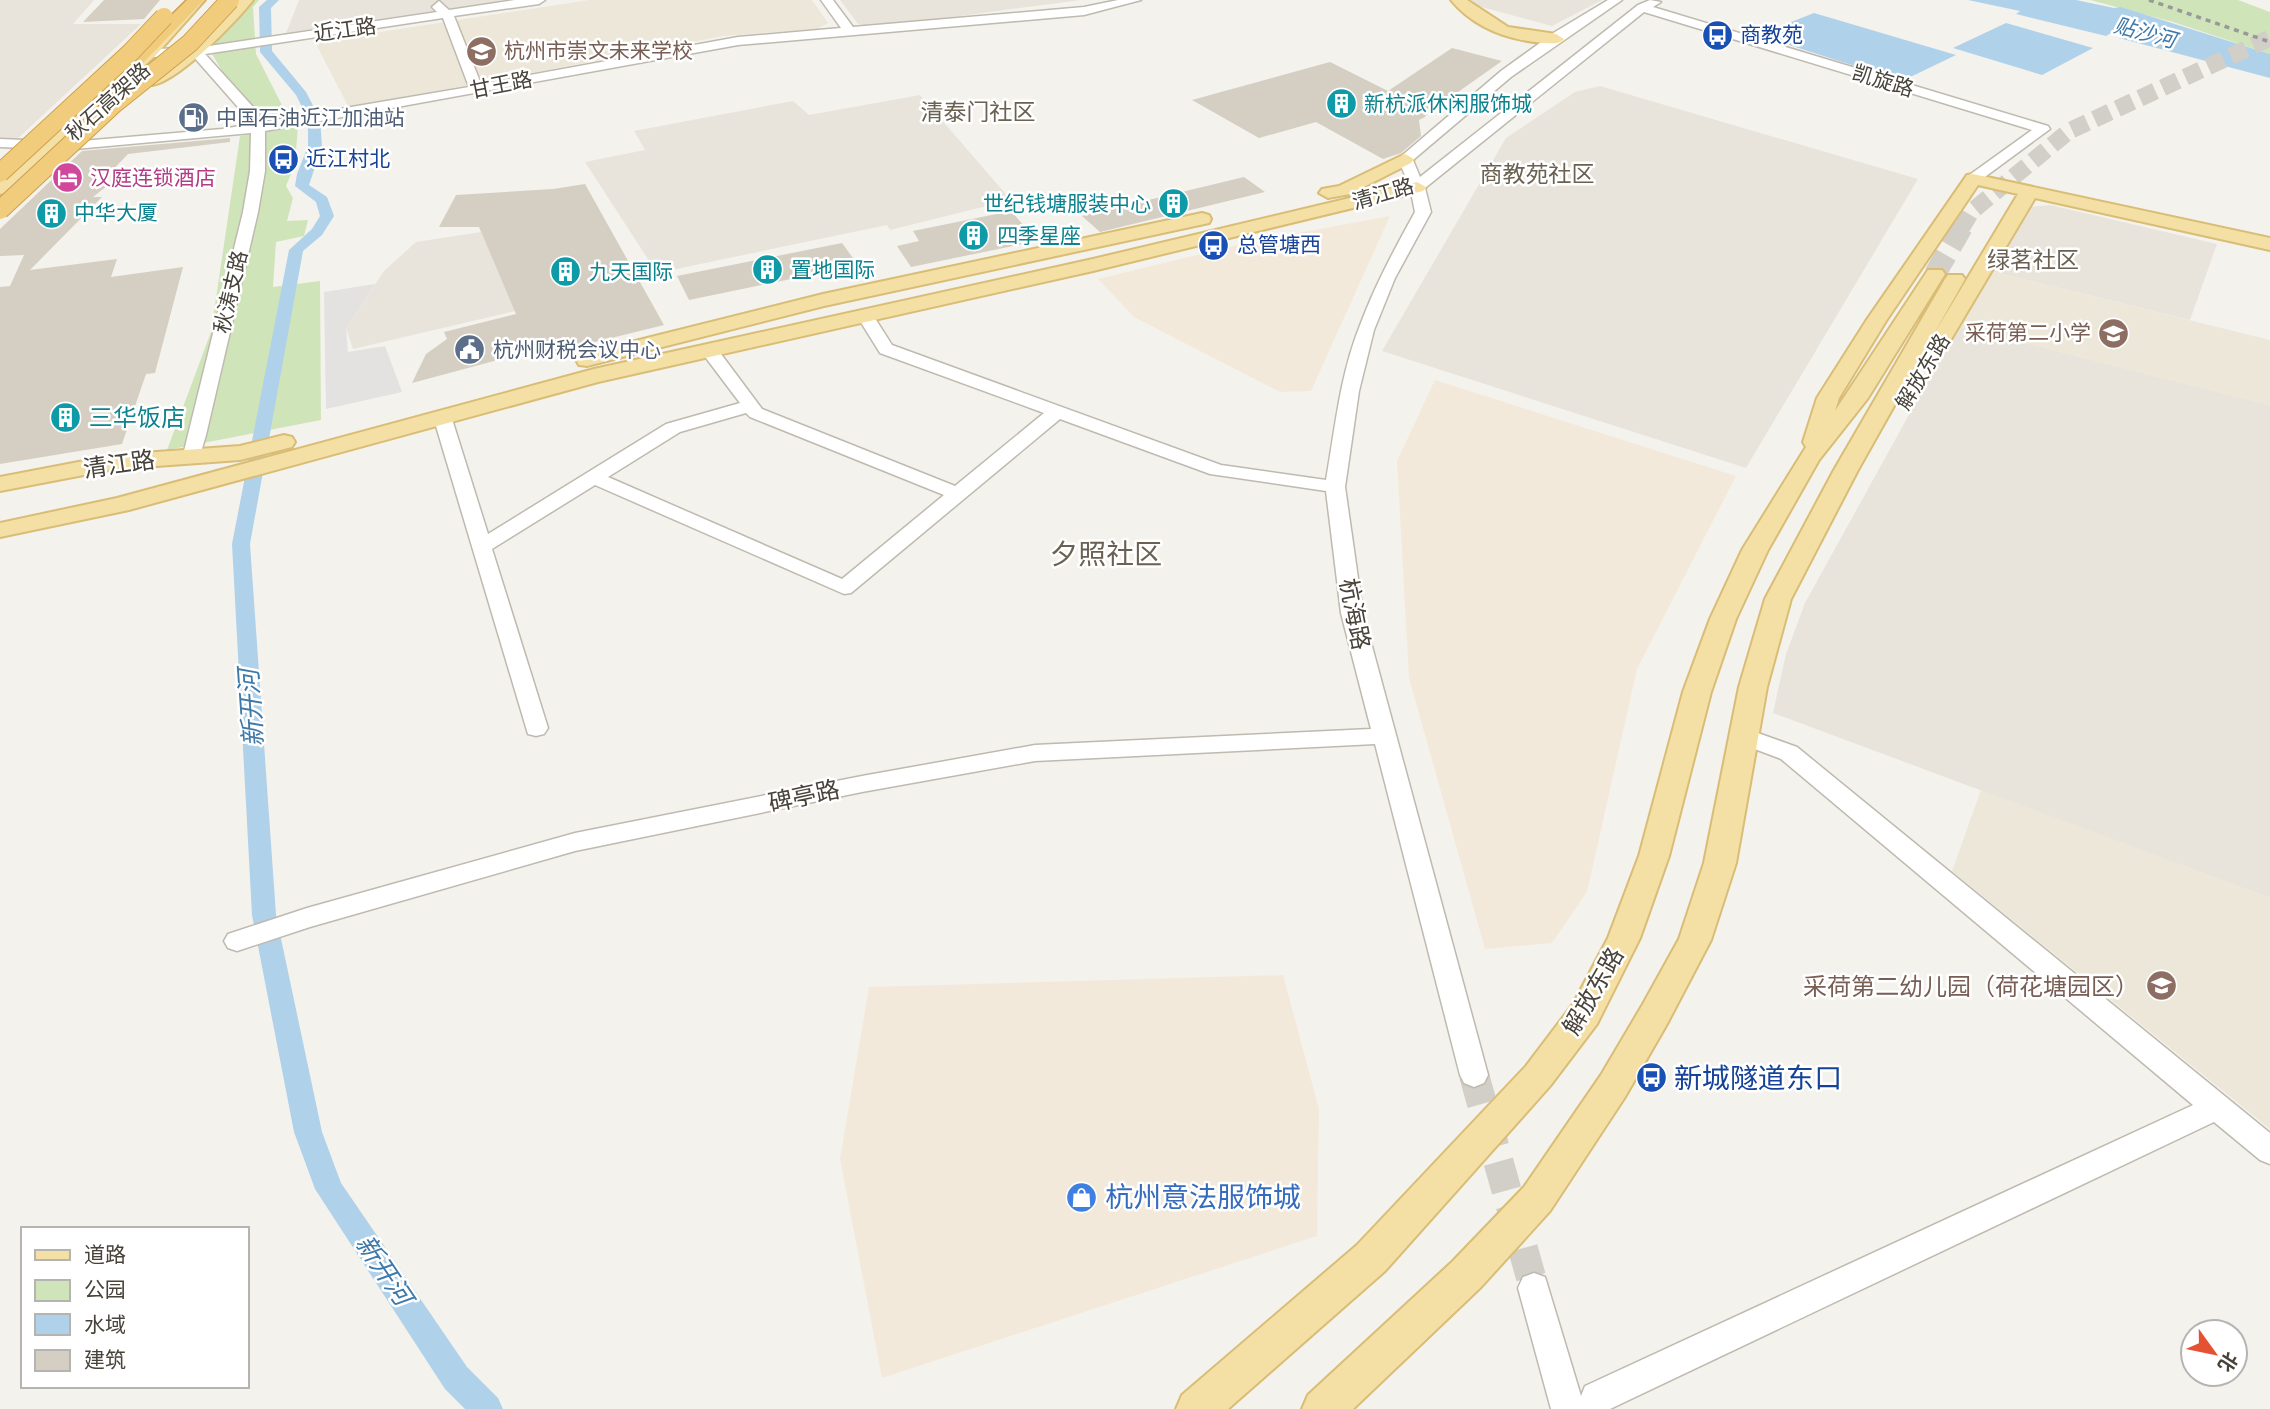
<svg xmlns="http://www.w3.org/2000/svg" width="2270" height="1409" viewBox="0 0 2270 1409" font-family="Jost,'Noto Sans SC',sans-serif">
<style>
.residential{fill:#e8e4db}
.commercial{fill:#f3e9da}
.education{fill:#ece7d8}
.green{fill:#d0e4ba}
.parking{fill:#e4e2e0}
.water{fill:#b0d1ea}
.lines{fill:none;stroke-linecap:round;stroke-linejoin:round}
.canal{fill:#b0d1ea;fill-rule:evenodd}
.building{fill:#d5cec2}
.minor-tunnel{stroke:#d2cfc8;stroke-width:30;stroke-dasharray:30 15;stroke-linecap:butt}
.major-tunnel-far1{stroke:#d2cfc8;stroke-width:17;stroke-dasharray:17 8;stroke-linecap:butt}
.major-tunnel{stroke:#d2cfc8;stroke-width:22;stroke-dasharray:22 10;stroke-linecap:butt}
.minor-casing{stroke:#bfbaaf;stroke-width:3}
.major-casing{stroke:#d9bd76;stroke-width:4}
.highway-casing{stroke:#cea14c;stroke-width:3}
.minor{fill:#fff;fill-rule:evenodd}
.major{fill:#f4e0a5;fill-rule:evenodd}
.highway{fill:#f0cc7c;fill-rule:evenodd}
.rail{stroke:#999;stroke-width:3.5;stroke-dasharray:5 5;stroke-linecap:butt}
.highway-bridge-casing{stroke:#cea14c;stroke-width:20;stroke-linecap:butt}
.highway-bridge{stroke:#f0cc7c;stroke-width:18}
.labels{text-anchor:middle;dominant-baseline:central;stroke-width:5;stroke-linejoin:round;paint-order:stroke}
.far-street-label{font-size:21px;fill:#48433a;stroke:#fff}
.far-water-label{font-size:21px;font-style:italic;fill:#3d7aaa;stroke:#fff}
.far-transit-label{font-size:21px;fill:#164399;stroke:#fff;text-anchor:start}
.far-education-label{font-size:21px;fill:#785e54;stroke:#fff;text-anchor:start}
.far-culture-label{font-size:21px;fill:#0d838f;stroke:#fff;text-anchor:start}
.far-service-label{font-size:21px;fill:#4e5e75;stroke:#fff;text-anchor:start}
.far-hotel-label{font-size:21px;fill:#b23c85;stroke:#fff;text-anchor:start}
.far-quarter-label{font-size:23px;fill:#6a6153;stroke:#fff}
.culture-label{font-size:24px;fill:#0d838f;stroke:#fff;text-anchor:start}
.street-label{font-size:24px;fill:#48433a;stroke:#fff}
.education-label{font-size:24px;fill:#785e54;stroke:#fff;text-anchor:end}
.water-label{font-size:26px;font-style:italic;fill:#3d7aaa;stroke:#fff}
.quarter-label{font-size:28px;fill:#6a6153;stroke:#fff}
.near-transit-label{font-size:28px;fill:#164399;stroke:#fff;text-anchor:start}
.near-shop-label{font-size:28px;fill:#366cbe;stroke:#fff;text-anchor:start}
</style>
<rect width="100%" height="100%" fill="#f4f2ec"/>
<path class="residential" d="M0,0H94L73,24H141L15,141L0,140Z
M299,0H505L286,33Z
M840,0H1081L877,27L858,24Z
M1471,0H1602L1552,26L1478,6Z
M1600,86L1918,179L1746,468L1382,351L1506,138L1575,92Z
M920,95L1011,200L890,230L887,225L657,273L585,162L645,150L634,131L793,101L809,115Z
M2050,205L2217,244L2190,320L1990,271L2028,207Z
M481,232L515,311L353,349L346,328L384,271L416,242Z
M1958,326L2270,405V898L1773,713L1786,654L1805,603Z"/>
<path class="commercial" d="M1390,216L1311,391L1280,392L1134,317L1098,279L1250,242Z
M1435,380L1736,476L1637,669L1587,892L1552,943L1485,949L1409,678L1397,461Z
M1283,975L1319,1109L1317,1236L882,1378L840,1159L869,987Z"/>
<path class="education" d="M589,0H812L828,23L817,29L723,36L349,108L315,42Z
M1990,271L2270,340V405L1958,326Z
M1981,790L2270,898V1129L1952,871Z"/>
<path class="green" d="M222,0H259L253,7L256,54L289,119L253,125L211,52L203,27Z
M2090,0H2238L2270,12V54L2173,22Z
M298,126L295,164L286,186L293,198L287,221L308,220L304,236L276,242L273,287L320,281L321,420L167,450L211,332L240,136Z"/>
<path class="parking" d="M375,284L346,328L348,352L385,346L402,392L326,409L324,292Z"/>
<path class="water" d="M1968,0H2076L2114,8L2121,7L2270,54V78L2119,38L2127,33L2116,30L2106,36L2016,14L2020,11Z
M1814,13L1956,55L1902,81L1758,35Z
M2006,23L2093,48L2042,75L1953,48Z"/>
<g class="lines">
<path class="canal" d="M267,0H279L271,8L272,51L306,92L320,119L322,146L309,185L327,197L334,216L322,235L303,251L250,544L276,915L322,1132L341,1183L467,1367L498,1398L503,1409H465L445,1389L315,1189L294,1132L252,915L232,544L289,250L312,229L320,216L316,202L295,186L297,174L308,146V119L296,95L260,52L259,7Z"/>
</g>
<path class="building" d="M104,0H160L144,19L83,22Z
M1452,48L1502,61L1451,97L1437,98L1425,117L1419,120L1421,136L1401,153L1383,159L1316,122L1259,138L1192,100L1330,62L1388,91Z
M230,138V142L128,154L98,185H108L93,197H102L30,270L117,259L111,277L183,267L155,373L146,374L122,444L0,464V287L10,286L24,255L0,256V229L82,151Z
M1244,177L1265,192L1100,232L1082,216Z
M585,184L664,325L534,357L532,351L412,383L426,354L447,339L444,332L516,314L479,227H439L456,195L553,189Z
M1011,211L1037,241L911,267L897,246L919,241L913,231Z
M842,243L858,265L689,300L677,276Z"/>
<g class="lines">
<path class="minor-tunnel" d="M1474,1075L1534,1288"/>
<path class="major-tunnel-far1" d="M1961,229L1971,212L2069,131L2270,38"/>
<path class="major-tunnel" d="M1935,274L1962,227"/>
<defs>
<path id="minor" d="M515,0H545L539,4L454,16L481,84L738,37L841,28L821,0H833L853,27L1084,7L1118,0H1141L1084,15L738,45L265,131V171L258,212L206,435L199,459H185L183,455L243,212L250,171L251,133L75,149L68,145L70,142L222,129L469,87L443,18L205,54L254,108V114H244L193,56L149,57L143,53L149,49L196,48L437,12L432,7L439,1L449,10Z
M1608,0H1622L1511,77L1413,160L1420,177L1638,5L1650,0L1661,2L1653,7L2048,126L2050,129L1978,182H1968L1966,179L1968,176L2032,130L1644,12L1425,188L1431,212L1395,278L1374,330L1359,391L1345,487L1363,613L1488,1075L1484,1083L1474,1087L1464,1083L1460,1075L1375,744L1035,761L862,792L575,851L310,927L237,951L228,948L224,941L228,934L307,908L575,833L862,776L1035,745L1371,729L1341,613L1326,491L1210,474L1060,419L851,593L844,594L595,485L492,549L548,728L544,734L536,736L528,734L433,416L442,411L451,416L488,534L666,424L740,403L700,350L709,345L715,346L762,409L955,486L1044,413L880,353L857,316L865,311L871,312L892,345L1221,465L1326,480C1335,429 1340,376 1359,328C1374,287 1394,250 1415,212L1410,187L1398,159L1501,71L1555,32ZM746,413L750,417L944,495L842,579L608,477L680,432Z
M0,139L49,141L56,145L49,149L0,147Z
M1744,728L1797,747L2270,1133V1164L2260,1160L2214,1122L1610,1409H1551L1518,1288L1523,1277L1534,1273L1545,1277L1581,1396L1585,1386L2193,1105L1781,759L1736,742L1732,736L1736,730Z"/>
<path id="major" d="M190,0H205L155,56L6,193L0,194V179L143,50Z
M238,0H253C238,20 170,91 146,85L144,82L146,79L190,49Z
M1451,0H1467L1508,27L1556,34L1564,39C1558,45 1552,43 1543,43C1509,40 1474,28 1451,0Z
M1405,154L1414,159L1411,163L1350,194L1328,198L1319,193L1322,189L1339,186Z
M1973,174L2270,238V250L2035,198L1947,346H1933L1930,342L1858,470L1791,599L1767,687L1736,863L1711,940L1667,1024L1625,1097L1550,1211L1481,1287L1353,1409H1302L1308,1395L1453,1261L1524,1187L1601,1075L1643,1004L1679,939L1704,863L1739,687L1765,599L1834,470L1945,279L1948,275H1962L1965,279L1931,339L2018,194L1978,185L1886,321L1839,398L1835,411L1928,270H1942L1945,274L1868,398L1819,460L1768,550L1736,619L1711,692L1669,856L1640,938L1597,1024L1550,1086L1385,1271L1228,1409H1176L1182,1395L1357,1245L1526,1066L1573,1004L1608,938L1639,856L1683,692L1710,619L1742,550L1806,447L1803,442L1817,398L1866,321L1967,175Z
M1417,182L1426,187L1423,191L1093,271L598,382L129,510L0,537V523L117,498L594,369L1093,259Z
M1202,213L1209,215L1211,219L1209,223L824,306L587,366L579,365L576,360L579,355L823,294Z
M284,435L292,437L295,442L292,447L240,460L115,469L0,491V477L115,455L240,446Z"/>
<path id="highway" d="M187,0H204L139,67H127L124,63L127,59Z"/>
</defs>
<use href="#minor" class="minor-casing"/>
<use href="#major" class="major-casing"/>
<use href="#highway" class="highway-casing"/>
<use href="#minor" class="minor"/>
<use href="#major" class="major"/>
<use href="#highway" class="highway"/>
<path class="rail" d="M2149,0L2270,42"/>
<defs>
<path id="highway-bridge" d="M0,173L131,52L164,17
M0,210L114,104L190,43L230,0"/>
</defs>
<use href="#highway-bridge" class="highway-bridge-casing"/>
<use href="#highway-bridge" class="highway-bridge"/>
</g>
<defs>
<symbol id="bus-disc" viewBox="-11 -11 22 22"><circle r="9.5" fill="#1a4fb4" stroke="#fff"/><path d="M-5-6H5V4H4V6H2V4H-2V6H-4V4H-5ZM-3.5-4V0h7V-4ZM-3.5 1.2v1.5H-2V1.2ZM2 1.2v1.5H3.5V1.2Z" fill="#fff"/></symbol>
<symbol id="school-disc" viewBox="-11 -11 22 22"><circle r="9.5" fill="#8d6e63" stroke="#fff"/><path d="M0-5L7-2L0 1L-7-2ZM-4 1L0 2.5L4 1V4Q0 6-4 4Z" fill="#fff"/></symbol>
<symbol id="building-disc" viewBox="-11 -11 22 22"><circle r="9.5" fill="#0f9aa8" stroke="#fff"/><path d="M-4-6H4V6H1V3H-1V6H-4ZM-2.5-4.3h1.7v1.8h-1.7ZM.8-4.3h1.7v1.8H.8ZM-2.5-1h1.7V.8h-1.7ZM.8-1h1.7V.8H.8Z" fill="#fff"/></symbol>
<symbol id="fuel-disc" viewBox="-11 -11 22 22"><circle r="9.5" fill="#5c6f8a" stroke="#fff"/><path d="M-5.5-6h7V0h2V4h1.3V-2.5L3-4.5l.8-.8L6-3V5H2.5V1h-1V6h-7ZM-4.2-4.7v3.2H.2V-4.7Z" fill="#fff"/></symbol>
<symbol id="hotel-disc" viewBox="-11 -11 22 22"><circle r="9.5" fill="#d1479c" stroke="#fff"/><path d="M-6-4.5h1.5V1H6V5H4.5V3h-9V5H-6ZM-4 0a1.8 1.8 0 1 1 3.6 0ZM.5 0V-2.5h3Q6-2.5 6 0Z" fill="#fff"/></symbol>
<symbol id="civic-disc" viewBox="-11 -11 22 22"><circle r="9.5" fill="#5c6f8a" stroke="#fff"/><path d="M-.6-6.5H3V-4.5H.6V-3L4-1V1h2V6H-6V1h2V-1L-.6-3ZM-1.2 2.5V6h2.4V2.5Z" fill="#fff"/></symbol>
<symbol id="shop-disc" viewBox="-11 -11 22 22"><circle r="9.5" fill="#3f7fe0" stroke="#fff"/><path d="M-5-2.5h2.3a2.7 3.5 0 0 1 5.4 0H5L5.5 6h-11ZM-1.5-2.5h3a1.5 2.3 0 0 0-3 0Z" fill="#fff"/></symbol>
</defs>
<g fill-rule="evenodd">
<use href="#bus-disc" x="1700" y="18" width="35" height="35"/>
<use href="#school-disc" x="464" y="34" width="35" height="35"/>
<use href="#building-disc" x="1324" y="86" width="35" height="35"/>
<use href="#fuel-disc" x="176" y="100" width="35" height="35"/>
<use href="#bus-disc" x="266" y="142" width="35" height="35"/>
<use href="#hotel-disc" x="50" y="160" width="35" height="35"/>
<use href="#building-disc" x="1156" y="186" width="35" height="35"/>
<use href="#building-disc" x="34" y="196" width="35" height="35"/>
<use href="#building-disc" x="956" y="218" width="35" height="35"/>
<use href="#bus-disc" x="1196" y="228" width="35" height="35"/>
<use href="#building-disc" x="750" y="252" width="35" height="35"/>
<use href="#building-disc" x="548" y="254" width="35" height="35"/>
<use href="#school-disc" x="2096" y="316" width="35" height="35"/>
<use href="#civic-disc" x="452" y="332" width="35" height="35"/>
<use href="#building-disc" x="48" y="400" width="35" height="35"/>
<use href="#school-disc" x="2144" y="968" width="35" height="35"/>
<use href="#bus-disc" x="1634" y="1060" width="35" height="35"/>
<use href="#shop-disc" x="1064" y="1180" width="35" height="35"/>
</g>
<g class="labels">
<g class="far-street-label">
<text transform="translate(345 30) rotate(-8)">近江路</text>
<text transform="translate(1883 81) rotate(17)">凯旋路</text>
<text transform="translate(501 85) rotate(-11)">甘王路</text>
<text transform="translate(108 102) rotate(-42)">秋石高架路</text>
<text transform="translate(1383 194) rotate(-16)">清江路</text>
<text transform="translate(231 292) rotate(-77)">秋涛支路</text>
<text transform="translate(1923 372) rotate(-59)">解放东路</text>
</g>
<g class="far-water-label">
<text transform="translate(2145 33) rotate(15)">贴沙河</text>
</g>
<g class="far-transit-label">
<text x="1740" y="35">商教苑</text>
<text x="306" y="159">近江村北</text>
<text x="1237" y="245">总管塘西</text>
</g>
<g class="far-education-label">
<text x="504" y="51">杭州市崇文未来学校</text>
<text x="2091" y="333" text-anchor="end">采荷第二小学</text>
</g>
<g class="far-culture-label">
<text x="1364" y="104">新杭派休闲服饰城</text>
<text x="1151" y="204" text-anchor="end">世纪钱塘服装中心</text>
<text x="74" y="213">中华大厦</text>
<text x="997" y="236">四季星座</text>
<text x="791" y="270">置地国际</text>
<text x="589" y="272">九天国际</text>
</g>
<g class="far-service-label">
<text x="216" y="118">中国石油近江加油站</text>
<text x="493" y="350">杭州财税会议中心</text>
</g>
<g class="far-hotel-label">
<text x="90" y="178">汉庭连锁酒店</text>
</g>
<g class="far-quarter-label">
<text x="978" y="112">清泰门社区</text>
<text x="1537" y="174">商教苑社区</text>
<text x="2033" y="260">绿茗社区</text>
</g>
<g class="culture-label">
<text x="89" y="417">三华饭店</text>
</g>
<g class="street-label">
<text transform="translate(119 464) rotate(-8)">清江路</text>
<text transform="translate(1355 614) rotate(79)">杭海路</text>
<text transform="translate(804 796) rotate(-12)">碑亭路</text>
<text transform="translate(1593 991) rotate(-60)">解放东路</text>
</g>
<g class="education-label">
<text x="2139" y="986">采荷第二幼儿园（荷花塘园区）</text>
</g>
<g class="water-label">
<text transform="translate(251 708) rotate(-94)">新开河</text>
<text transform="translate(384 1270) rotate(56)">新开河</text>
</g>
<g class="quarter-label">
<text x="1106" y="554">夕照社区</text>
</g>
<g class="near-transit-label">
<text x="1674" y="1078">新城隧道东口</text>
</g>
<g class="near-shop-label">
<text x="1105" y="1197">杭州意法服饰城</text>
</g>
</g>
<rect x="21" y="1227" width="228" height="161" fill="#ffffff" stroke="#b6b4b0" stroke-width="2"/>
<rect x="35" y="1250" width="35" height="10" fill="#f4e0a5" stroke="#b6b4b0" stroke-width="2"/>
<text x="84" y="1262" font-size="21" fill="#48433a">道路</text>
<rect x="35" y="1280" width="35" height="21" fill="#d0e4ba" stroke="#b6b4b0" stroke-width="2"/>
<text x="84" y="1297" font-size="21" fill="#48433a">公园</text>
<rect x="35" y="1314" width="35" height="21" fill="#b0d1ea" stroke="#b6b4b0" stroke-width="2"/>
<text x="84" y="1332" font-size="21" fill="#48433a">水域</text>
<rect x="35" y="1350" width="35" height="21" fill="#d5cec2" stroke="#b6b4b0" stroke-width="2"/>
<text x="84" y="1367" font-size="21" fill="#48433a">建筑</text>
<g transform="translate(2214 1353) rotate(123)"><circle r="33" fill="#ffffff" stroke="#b6b4b0" stroke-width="2"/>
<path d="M0-5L12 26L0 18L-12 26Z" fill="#e45233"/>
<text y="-10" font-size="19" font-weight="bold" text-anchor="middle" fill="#48433a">北</text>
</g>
</svg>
